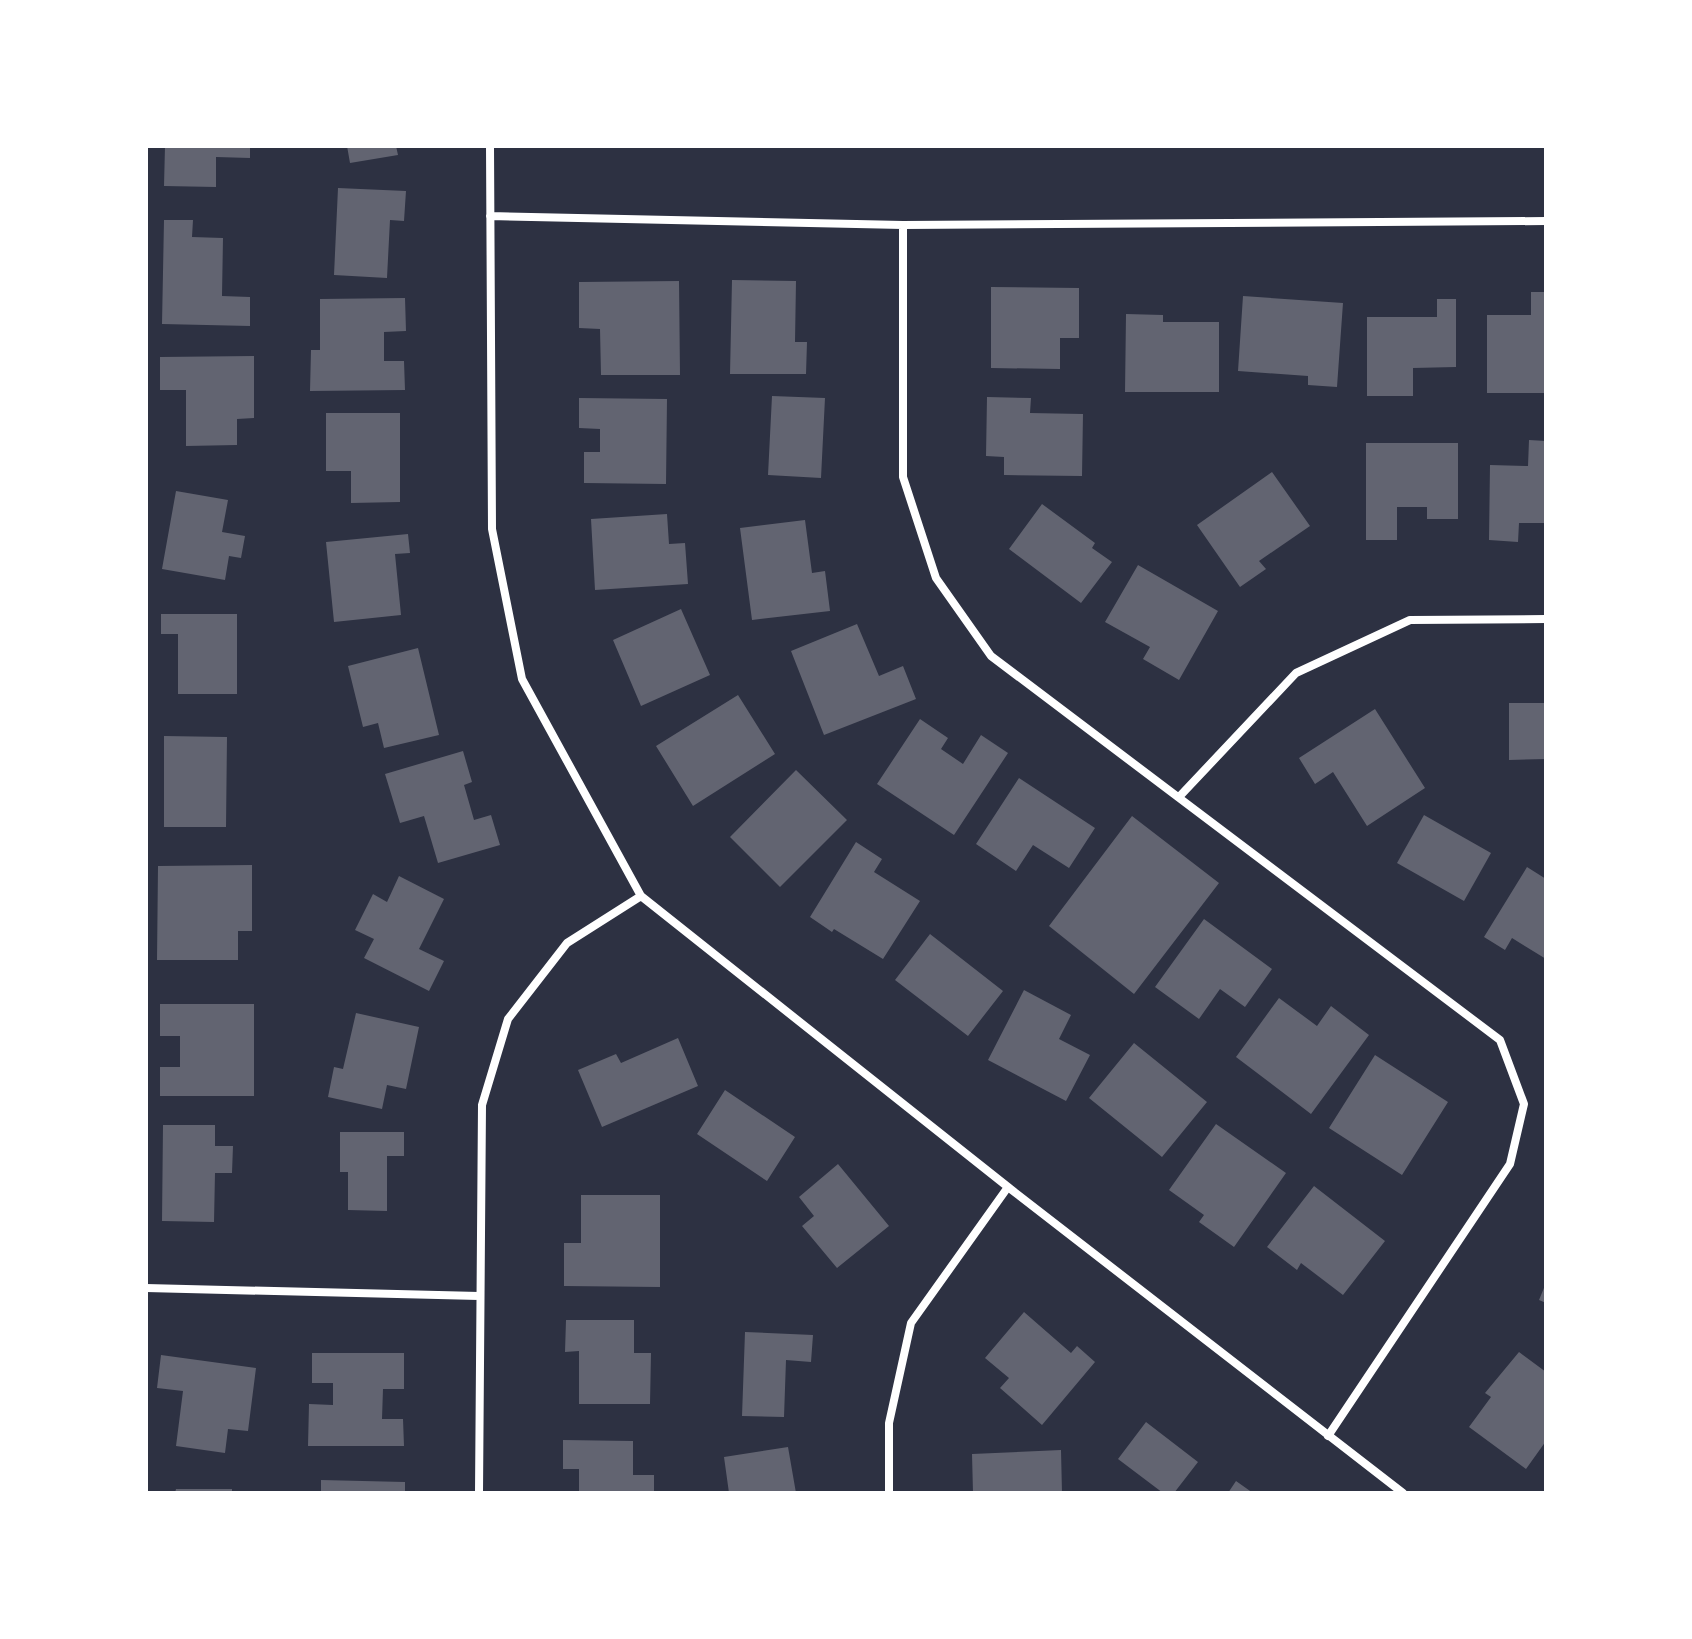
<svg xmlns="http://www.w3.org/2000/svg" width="1692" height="1639" viewBox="0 0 1692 1639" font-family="'IBM Plex Sans',sans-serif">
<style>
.building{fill:#626471}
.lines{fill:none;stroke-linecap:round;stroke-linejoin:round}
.minor{stroke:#fff;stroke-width:8}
</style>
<rect width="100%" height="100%" fill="#2d3142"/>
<path class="building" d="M165,146H250V158L216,157V187L164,186Z
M347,146H396L398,155L350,163Z
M338,188L406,191L404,221L390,220L387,278L334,275Z
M164,220H193L192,237L223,238L222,296L250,297V326L162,324Z
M732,280L796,281L795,342H807L806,374H730Z
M679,281L680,375H601L600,329L579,328V282Z
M991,287L1079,288V338H1060V369L991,368Z
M1531,292H1546V393H1487V315H1531Z
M1243,296L1343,303L1337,387L1308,385V376L1238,371Z
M405,298L406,331L384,332V361H404L405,390L310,391L311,350H320V299Z
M1437,299H1456V367L1413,368V396H1367V317H1437Z
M1126,314L1163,315V322H1219V392H1125Z
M254,356V418L237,419V445L186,446V390H160V357Z
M772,396L825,398L821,478L768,475Z
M987,397L1031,398L1030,413L1083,414L1082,476L1004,475V457L986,456Z
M579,398L667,399L666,484L584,483V452H600V429L579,428Z
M326,413H400V502L351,503V471H326Z
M1529,440L1546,441V523H1519L1518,542L1489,540L1490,465L1528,466Z
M1366,443H1458V519H1427V507H1397V540H1366Z
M1272,472L1310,526L1259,561L1266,569L1240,587L1197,525Z
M176,491L228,500L222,532L245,536L241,558L229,556L225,580L162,569Z
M1042,504L1095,543L1092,548L1112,562L1081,603L1009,549Z
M667,514L669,544L685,543L688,584L595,590L591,519Z
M805,520L812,573L825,571L830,611L752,620L740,528Z
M408,534L410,553L395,554L401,615L334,622L326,542Z
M1138,565L1218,611L1179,680L1143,659L1150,647L1105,622Z
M681,609L710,675L641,706L613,640Z
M161,614H237V694H178V634H161Z
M857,624L879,676L903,666L916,699L824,735L791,651Z
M418,648L439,735L384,748L378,723L363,727L348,666Z
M738,695L775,754L693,806L656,746Z
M1509,703H1546V759L1509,760Z
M1375,709L1425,788L1367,826L1333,772L1315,784L1299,758Z
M920,719L948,738L941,749L963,764L981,735L1008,753L954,835L877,784Z
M164,736L227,737L226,827H164Z
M463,751L472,782L464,785L474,820L491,815L500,845L438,863L424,816L400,823L385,774Z
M796,770L847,820L780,887L730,837Z
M1019,778L1095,828L1069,868L1033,845L1016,871L976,844Z
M1424,815L1491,853L1464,901L1397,863Z
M1132,816L1219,883L1134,994L1049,926Z
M856,842L882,859L874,872L920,901L883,959L834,929L832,932L810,917Z
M252,865V931H238V960H157L158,866Z
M1527,867L1546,879V959L1512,938L1505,950L1484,937Z
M399,876L444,899L419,949L444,961L429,991L364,958L374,939L355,930L373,894L387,902Z
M1204,919L1272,969L1245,1007L1220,989L1199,1019L1155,987Z
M930,934L1003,991L968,1036L895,980Z
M1024,990L1071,1015L1059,1039L1090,1055L1066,1101L988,1060Z
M1279,998L1317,1026L1331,1006L1369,1035L1311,1114L1236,1057Z
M160,1004H254V1096H160V1067H180V1036H160Z
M356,1013L419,1027L406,1089L387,1085L382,1109L328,1097L334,1067L343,1069Z
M678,1038L698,1086L602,1127L578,1070L616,1054L621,1063Z
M1134,1043L1207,1102L1162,1157L1089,1098Z
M1375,1055L1448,1102L1402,1175L1329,1128Z
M725,1090L795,1137L767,1181L697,1134Z
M1216,1124L1286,1173L1234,1247L1199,1222L1204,1215L1169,1190Z
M163,1125H215V1146H233L232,1173H215L214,1222L162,1221Z
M340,1132H404V1156H387V1211L348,1210V1172H340Z
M838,1164L889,1226L837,1268L802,1226L814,1216L799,1197Z
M1314,1186L1385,1241L1343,1295L1301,1263L1297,1270L1267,1247Z
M581,1195H660V1287L564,1286V1243H581Z
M1546,1283V1303L1539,1300Z
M1024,1312L1071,1353L1077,1346L1095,1362L1042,1425L1000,1388L1009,1378L985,1358Z
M566,1320H634V1353H651L650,1404H579V1351L565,1352Z
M745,1332L813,1335L811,1362L786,1360L784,1417L742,1416Z
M1519,1352L1546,1372V1441L1526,1469L1469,1427L1491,1397L1485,1393Z
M312,1353H404V1389H383L382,1419H403L404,1446H308L309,1404L333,1405V1383H312Z
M161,1355L256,1368L248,1431L228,1429L225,1453L176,1446L183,1391L157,1388Z
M1146,1422L1198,1462L1174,1493H1163L1118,1459Z
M563,1440L633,1441V1475H654V1493H579V1469H563Z
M788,1447L796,1493H729L724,1457Z
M1061,1450L1062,1493H973L972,1454Z
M321,1480L405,1482V1493H321Z
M1236,1481L1253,1493H1228Z
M176,1489H232V1493H175Z"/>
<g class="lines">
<path class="minor" d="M490,216L903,225L1546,221
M903,225V477L936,578L991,656L1500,1040L1524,1104L1510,1164L1328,1436
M1179,797L1296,673L1410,620L1546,619
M641,896L1008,1187L1403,1493
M146,1288L479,1296
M479,1493L482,1105L508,1019L567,943L641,896L522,679L492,529L490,146
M889,1493V1423L911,1323L1008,1187"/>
</g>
<rect width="1692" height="1639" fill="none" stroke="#ffffff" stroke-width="296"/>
</svg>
